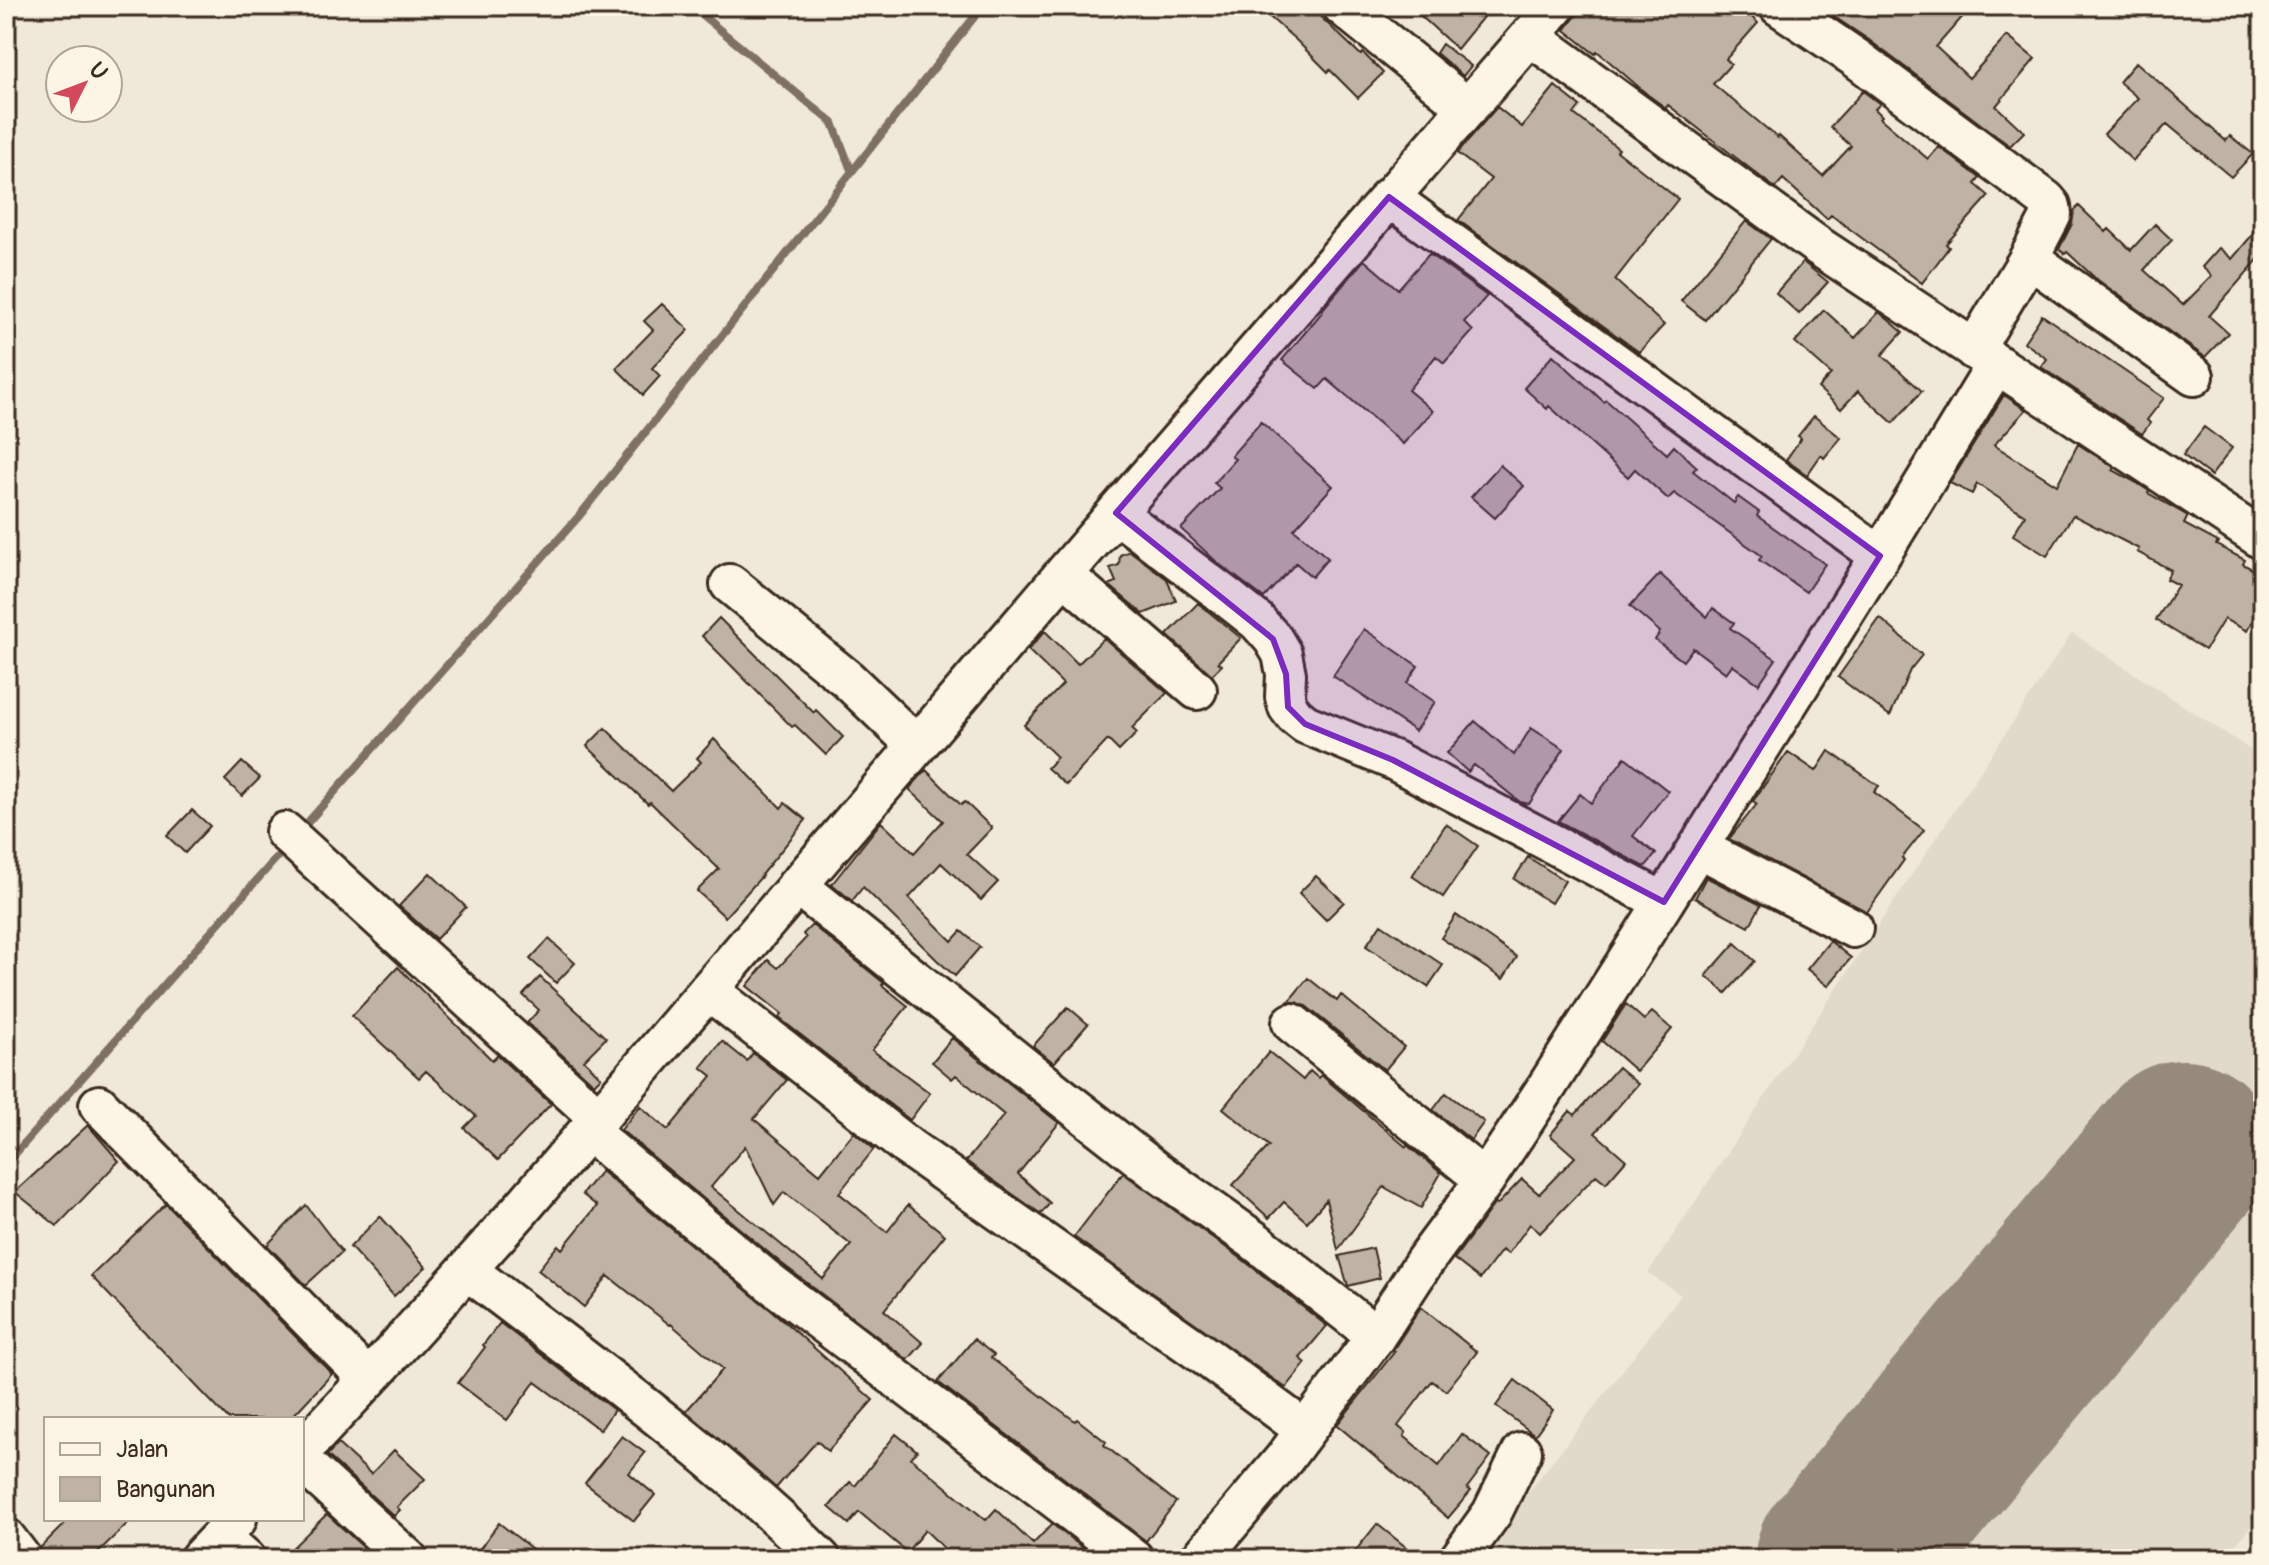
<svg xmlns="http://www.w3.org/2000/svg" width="2269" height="1565" viewBox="0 0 2269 1565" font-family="Pangolin,sans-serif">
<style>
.built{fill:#e1d9c9}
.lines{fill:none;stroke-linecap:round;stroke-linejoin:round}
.stream{stroke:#7e7163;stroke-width:8}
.runway{stroke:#968a7c;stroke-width:180}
.building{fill:#beb3a4;stroke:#3b2a1e;stroke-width:2;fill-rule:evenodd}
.minor-casing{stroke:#3b2a1e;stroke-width:44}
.minor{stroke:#fcf5e5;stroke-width:38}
.marked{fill:#7b2cbf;fill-opacity:0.2;stroke:#7b2cbf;stroke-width:6;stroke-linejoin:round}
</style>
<rect width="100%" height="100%" fill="#f0e9d9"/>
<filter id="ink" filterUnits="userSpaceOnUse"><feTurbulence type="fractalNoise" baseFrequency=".0125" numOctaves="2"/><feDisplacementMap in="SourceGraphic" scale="16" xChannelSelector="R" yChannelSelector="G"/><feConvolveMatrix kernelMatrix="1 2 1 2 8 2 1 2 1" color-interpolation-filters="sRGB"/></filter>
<g filter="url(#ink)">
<path class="built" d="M2072,633L2263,758V1511L2224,1559H1475L1497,1533L1681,1295L1648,1273Z"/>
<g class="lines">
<path class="stream" d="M691,6L833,123L851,170
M300,831L580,515L983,6
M6,1164L286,847"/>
<path class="runway" d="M1845,1559L2183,1150"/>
</g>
<path class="building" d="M1257,6H1309L1361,55L1363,53L1383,73L1358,98L1330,70L1328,72L1296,40Z
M1410,6H1492L1457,49Z
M1584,6H1740L1758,23L1726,59L1731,64L1713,84L1778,138L1779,136L1823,176L1851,146L1830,127L1863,91L1880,104L1875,109L1882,116L1880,118L1928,159L1939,147L1980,178L1975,184L1989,196L1946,244L1949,247L1922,283L1831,215L1827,219L1783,179L1775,188L1668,105L1666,108L1648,95L1597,51L1595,54L1565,30Z
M1818,6H1972L1936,47L1969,78L2007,36L2035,59L1996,106L2024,132L2010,146L1869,40Z
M1442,44L1471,66L1463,76L1436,53Z
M2136,62L2226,141L2230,136L2253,154L2231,177L2167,124L2133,161L2104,134L2138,98L2119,82Z
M1555,86L1580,106L1574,114L1619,149L1617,151L1678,199L1615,280L1664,325L1639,352L1458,220L1491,179L1457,153L1497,107L1522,127Z
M2079,206L2106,232L2109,229L2131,250L2155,224L2172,240L2144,270L2183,305L2212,276L2202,267L2219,248L2232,259L2263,222V254L2209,316L2228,333L2205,357L2095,278L2067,252L2065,254L2059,249L2072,224L2074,211Z
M1746,221L1771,239L1705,320L1681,301Z
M1429,254L1487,296L1464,322L1473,331L1444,363L1436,356L1408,390L1433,411L1403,444L1327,379L1318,389L1282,360L1323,311L1322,310L1364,260L1398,289Z
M1803,262L1828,282L1799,314L1776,293Z
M662,304L689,330L652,368L660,376L643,395L616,368L653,330L644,321Z
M1824,310L1855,338L1879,312L1903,332L1882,355L1922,391L1893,423L1858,391L1841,409L1818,388L1831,374L1795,342Z
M2042,315L2164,398L2147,420L2150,423L2142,434L2041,367L2047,359L2024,342Z
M1553,355L1604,402L1606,400L1667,454L1674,446L1697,467L1693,471L1734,503L1738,497L1759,512L1757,516L1825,564L1806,592L1759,560L1762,556L1674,493L1668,499L1635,469L1628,477L1549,406L1547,409L1524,388Z
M2004,395L2026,410L1994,445L2057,485L2078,444L2115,468L2113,470L2137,483L2149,491L2148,493L2188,516L2184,524L2218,542L2216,545L2245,560L2243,564L2263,575V601L2247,631L2224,619L2205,650L2156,620L2178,585L2166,579L2171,570L2137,552L2139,549L2073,515L2047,556L2013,535L2025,515L1977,484L1972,494L1950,483Z
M1814,416L1841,438L1824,458L1821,455L1807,475L1786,460L1801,438L1798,436Z
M1261,422L1333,486L1294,529L1328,558L1312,577L1296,563L1264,598L1219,564L1181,529L1220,488L1214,483L1235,459L1231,456Z
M2204,427L2232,448L2211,476L2183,455Z
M1500,465L1524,486L1495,518L1471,497Z
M1130,551L1167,579L1176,601L1143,614L1109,585L1116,582L1110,568L1119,565L1120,555Z
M1660,574L1707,617L1713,608L1734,623L1730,628L1776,659L1759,684L1732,665L1726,673L1693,648L1683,661L1655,640L1660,632L1630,606Z
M1198,603L1241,638L1218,662L1222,665L1212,675L1167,635Z
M719,618L814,713L816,710L843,737L826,755L795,725L792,727L702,636Z
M1880,618L1922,655L1910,670L1890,716L1838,677Z
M1364,629L1418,666L1407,683L1435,702L1415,731L1333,676Z
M1045,631L1078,664L1104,638L1167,693L1132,728L1137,733L1119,751L1108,740L1066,785L1047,768L1057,757L1024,725L1063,684L1028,650Z
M1475,721L1514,755L1531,728L1564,749L1529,804L1520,802L1474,765L1468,772L1447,753Z
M605,728L671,791L701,762L697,758L714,739L781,808L785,803L806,820L761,875L762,876L725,917L697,891L719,869L650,802L648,804L587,746Z
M1829,751L1879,786L1874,792L1924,830L1902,858L1904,860L1867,912L1729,839L1757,804L1753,801L1788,752L1816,771Z
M1625,757L1668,791L1633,836L1656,854L1645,867L1558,821L1580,794L1591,803Z
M242,762L260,778L242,796L225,780Z
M926,770L961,805L965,802L992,828L967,854L998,882L981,900L941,863L909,898L952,941L961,931L980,947L955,976L937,960L863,887L852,901L832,884L881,822L914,853L943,821L909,789Z
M192,810L210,826L185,853L167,836Z
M1446,824L1478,846L1443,897L1412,876Z
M1528,857L1565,881L1551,903L1514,879Z
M430,873L466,907L436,939L399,906Z
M1316,876L1344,902L1326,920L1299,893Z
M1706,877L1761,905L1749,927L1695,898Z
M1456,915L1517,957L1503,979L1441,938Z
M1381,924L1443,965L1428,987L1366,946Z
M812,925L884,983L882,985L908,1006L872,1050L930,1093L910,1120L779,1018L782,1014L747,986L768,960L778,968L806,938L803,934Z
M549,939L575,963L556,983L530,959Z
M1830,941L1851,958L1828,986L1807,969Z
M1735,943L1755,961L1726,993L1706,976Z
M398,967L492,1060L497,1055L551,1104L498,1160L464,1128L476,1116L426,1071L419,1078L352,1016Z
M540,977L606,1038L584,1060L601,1077L594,1084L527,1023L539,1010L523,995Z
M1308,978L1337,1001L1341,995L1404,1047L1385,1070L1306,1006L1296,1002H1288Z
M1626,1004L1644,1020L1652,1012L1672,1029L1636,1071L1602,1041Z
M1068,1007L1088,1024L1054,1063L1033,1046Z
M952,1038L1059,1123L1018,1174L1050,1203L1041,1214L966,1161L1004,1115L956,1075L952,1079L932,1062Z
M722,1041L747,1061L753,1053L787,1080L754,1119L820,1174L854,1132L874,1149L839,1193L887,1232L908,1205L945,1235L884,1310L923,1343L908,1360L781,1263L621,1130L640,1106L668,1130L712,1076L701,1067ZM745,1146L774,1205L784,1192L851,1245L823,1279L711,1187Z
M1269,1052L1303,1080L1310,1071L1318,1078L1321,1075L1406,1147L1407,1145L1441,1173L1421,1208L1384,1187L1338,1250L1326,1200L1307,1222L1284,1202L1269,1218L1233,1185L1269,1146L1223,1108Z
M1618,1067L1638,1084L1595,1133L1626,1160L1606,1183L1596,1175L1540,1233L1530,1224L1508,1254L1502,1250L1480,1279L1454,1259L1495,1203L1497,1205L1522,1179L1539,1194L1575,1157L1550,1135L1570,1111L1575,1115Z
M1446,1093L1484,1122L1471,1140L1433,1110Z
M88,1125L119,1161L57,1226L15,1192Z
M601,1171L778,1316L873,1400L828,1451L817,1441L776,1488L686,1411L723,1369L671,1324L670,1325L608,1276L584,1307L538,1270L558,1245L562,1249L597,1206L582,1194Z
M1123,1173L1242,1259L1327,1326L1300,1358L1306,1363L1286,1388L1074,1237Z
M166,1204L332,1374L290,1419H228L91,1276Z
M306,1205L342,1252L306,1285L267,1245Z
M380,1216L426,1267L394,1296L350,1247Z
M1373,1248L1380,1278L1348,1286L1339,1256Z
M1421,1307L1477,1352L1446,1391L1432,1381L1398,1426L1406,1433L1404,1436L1439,1466L1462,1434L1491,1456L1467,1488L1471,1491L1448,1518L1337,1425L1395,1351L1393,1350Z
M500,1323L614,1410L600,1430L535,1382L507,1420L458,1383L485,1347L483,1345Z
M974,1339L994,1355L991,1358L1075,1421L1077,1419L1106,1442L1104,1445L1176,1502L1146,1541L938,1382Z
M1515,1380L1553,1410L1535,1435L1496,1406Z
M896,1434L917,1451L911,1458L986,1520L996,1509L1033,1544L1052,1524L1083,1548L1073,1559H955L925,1530L907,1552L859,1512L849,1524L829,1507L850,1482L855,1486Z
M622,1436L645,1453L629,1473L655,1495L634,1521L585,1483Z
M338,1444L371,1474L394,1450L425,1479L397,1507L400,1510L394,1516L327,1455Z
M327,1514L363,1547L351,1559H281Z
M69,1519H132L91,1559H44L40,1548Z
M499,1523L545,1559H472Z
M1377,1524L1421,1559H1349Z"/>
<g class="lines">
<defs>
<path id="minor" d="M1342,6L1468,108
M1779,6L1856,58L2046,200L2051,206L2052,214L2029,258L2194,376
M1530,36L1815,244L2263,540
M1389,197L1880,556
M1974,350L2029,258
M1116,513L1228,598L1257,621L1273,639L1282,654L1286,674L1285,697L1288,707L1295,716L1305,724L1393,760L1664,902L1880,556L1996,365
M1064,575L1197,690
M730,584L847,679L917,746
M285,832L599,1118
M1699,848L1853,928
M797,885L1059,1095L1156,1171L1255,1241L1376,1336
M708,990L908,1147L1208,1358L1305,1430
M1292,1023L1485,1180
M99,1105L368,1379
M588,1131L767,1280L1134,1559
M467,1270C588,1363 712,1452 821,1559
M302,1450L376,1371L522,1208L1116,513L1556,6
M302,1462L408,1559
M221,1537L246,1559
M6,1538L22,1559
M199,1559L237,1519
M1200,1559L1284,1459L1376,1336L1424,1262L1485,1180L1544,1091L1664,902
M1459,1559L1492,1513L1522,1452"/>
</defs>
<use href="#minor" class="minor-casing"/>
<use href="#minor" class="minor"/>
</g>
</g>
<path class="marked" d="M1389,197L1880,556L1664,902L1393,760L1305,724L1288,707L1286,674L1273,639L1116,513Z"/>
<rect width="2269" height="1565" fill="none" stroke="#fcf5e5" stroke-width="32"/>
<rect x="16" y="16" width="2237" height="1533" fill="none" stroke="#3b2a1e" stroke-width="3" filter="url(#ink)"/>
<rect x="44" y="1417" width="260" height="104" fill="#fcf5e5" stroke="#afa495" stroke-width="2"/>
<rect x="60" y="1443" width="40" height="12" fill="#fcf5e5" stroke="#afa495" stroke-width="2"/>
<text x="116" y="1457" font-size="24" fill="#3b2a1e">Jalan</text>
<rect x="60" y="1477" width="40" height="24" fill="#beb3a4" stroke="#afa495" stroke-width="2"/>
<text x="116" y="1497" font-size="24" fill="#3b2a1e">Bangunan</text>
<g transform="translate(84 84) rotate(48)"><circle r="38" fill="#fcf5e5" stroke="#afa495" stroke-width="2"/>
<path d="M0-6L14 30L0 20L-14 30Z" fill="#d1495b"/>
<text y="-12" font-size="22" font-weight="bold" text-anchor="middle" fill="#3b2a1e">U</text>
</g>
</svg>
